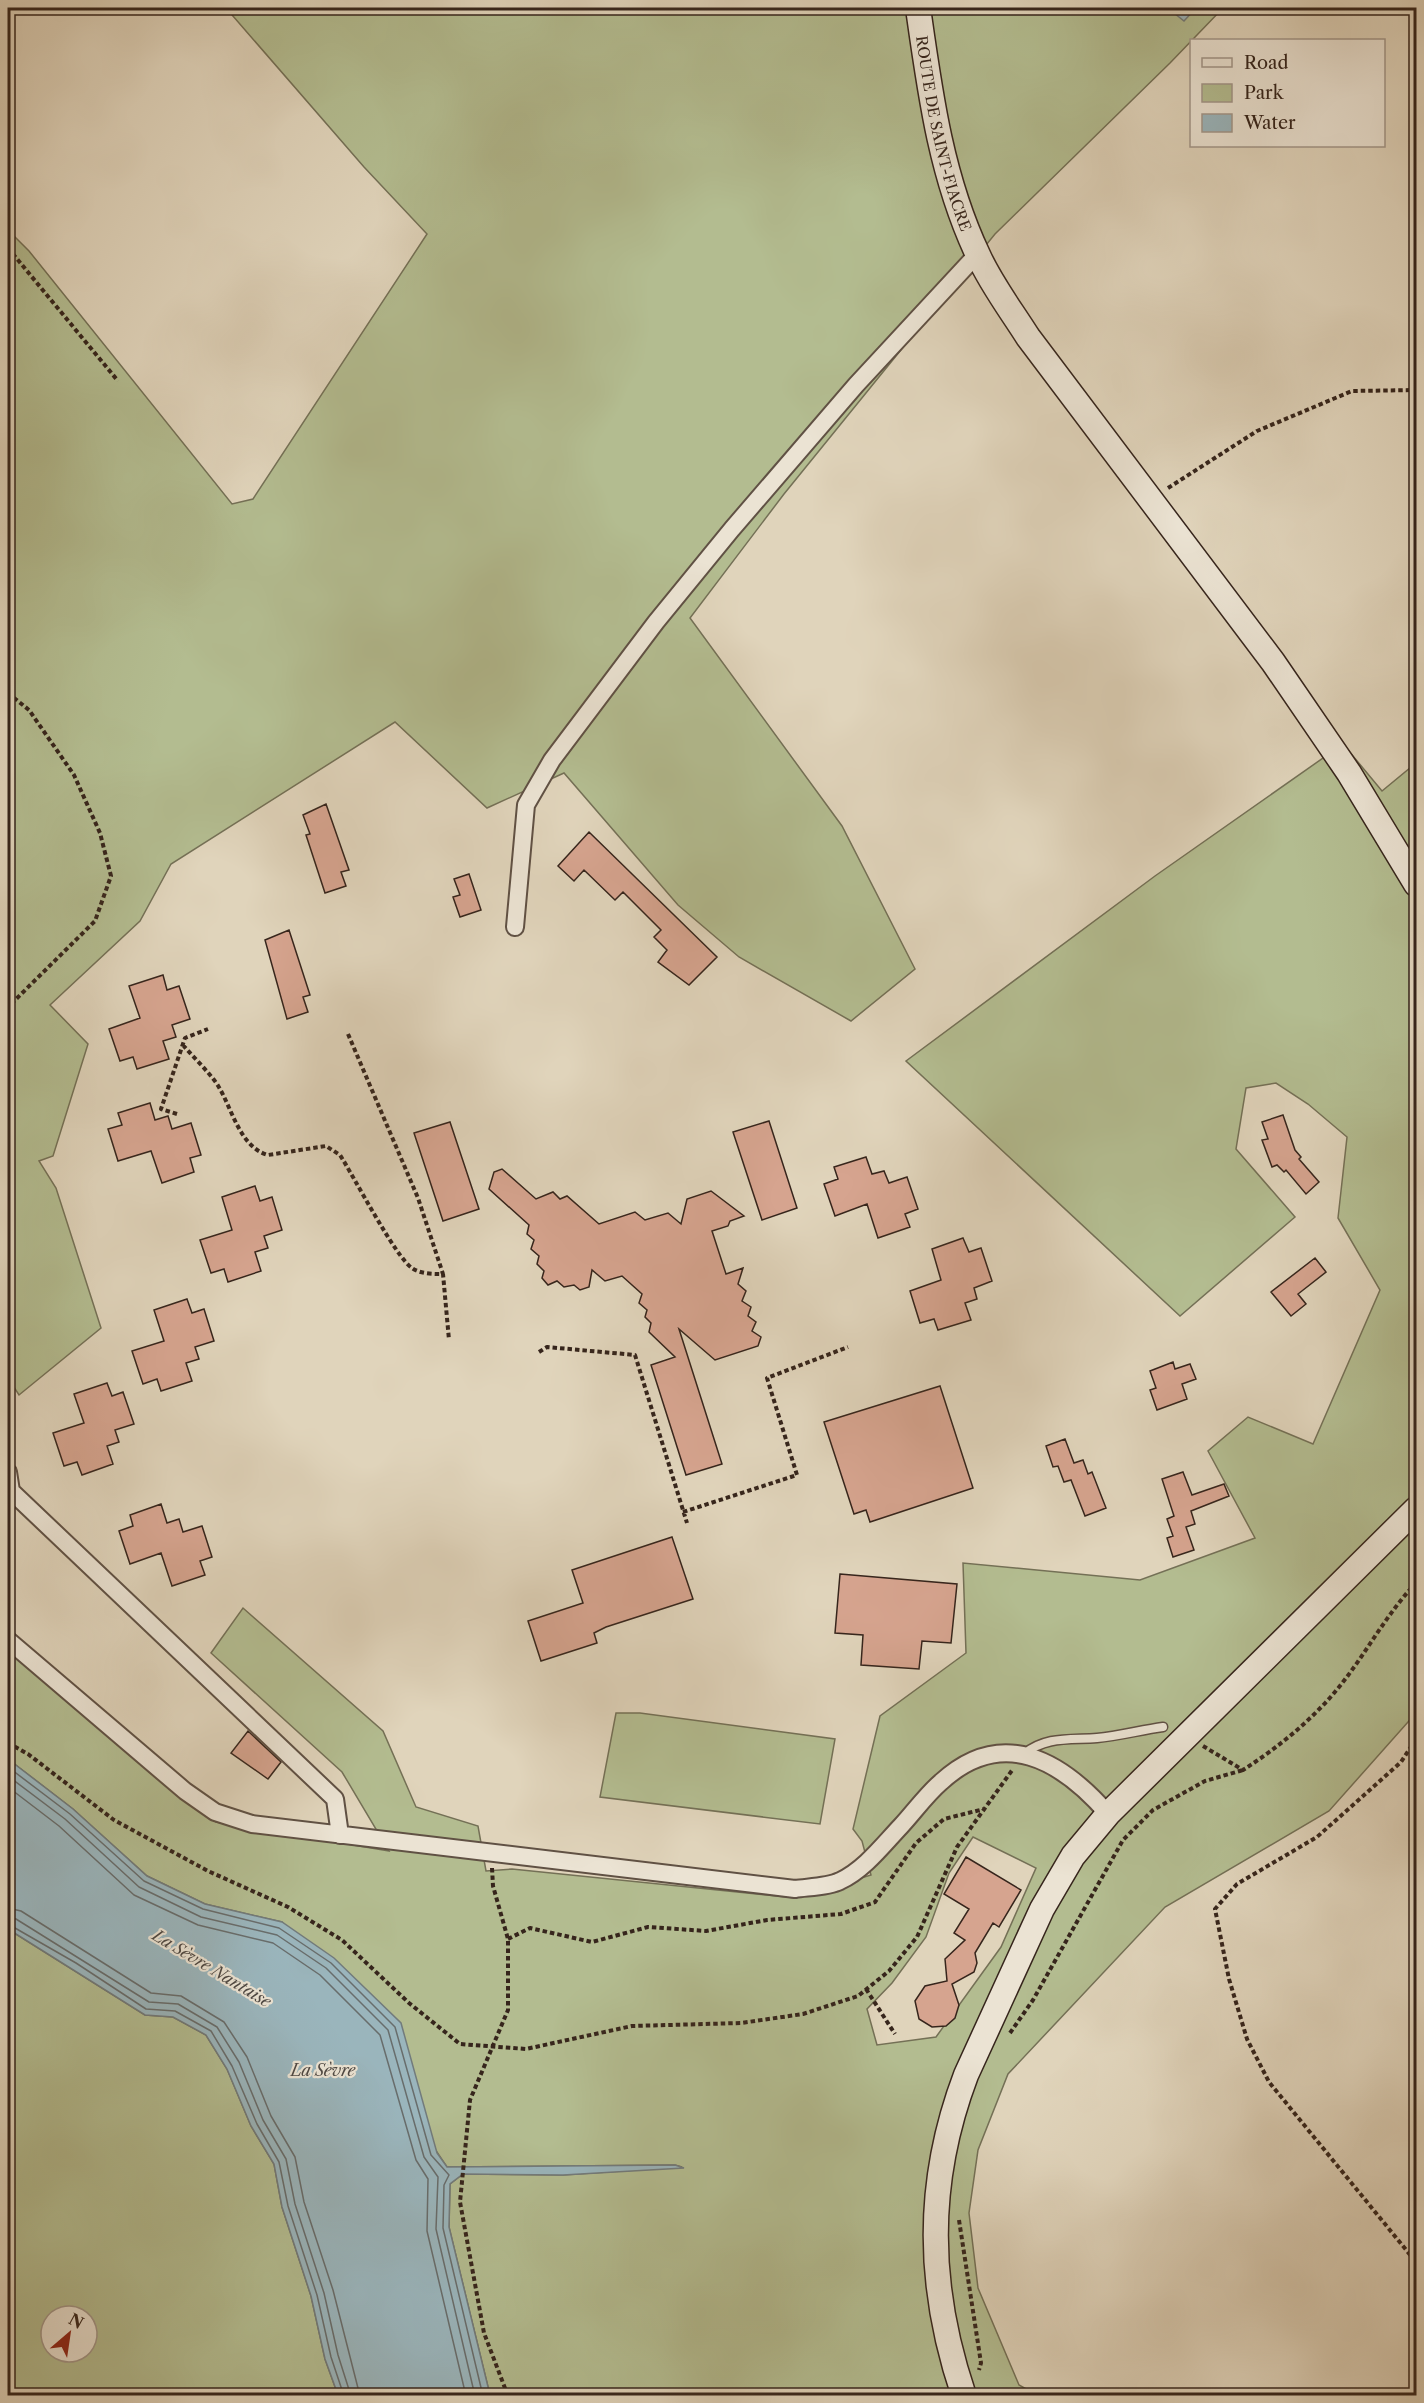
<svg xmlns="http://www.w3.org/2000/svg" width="1424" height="2403" viewBox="0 0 1424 2403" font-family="'Libre Caslon Text',serif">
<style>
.green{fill:#b3bc90;stroke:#747056;stroke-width:1.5;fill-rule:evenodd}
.water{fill:#9ab5bc;stroke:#727b7c;stroke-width:1.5}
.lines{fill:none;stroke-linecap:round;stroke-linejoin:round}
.shore{stroke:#686d6c;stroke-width:1.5}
.building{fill:#d6a48f;stroke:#36251c;stroke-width:1.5}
.service-casing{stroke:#605144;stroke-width:11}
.minor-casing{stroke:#605144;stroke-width:20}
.secondary-casing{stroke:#36251c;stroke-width:27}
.path{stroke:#36251c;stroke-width:4;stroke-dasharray:4.5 3;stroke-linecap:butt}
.service{stroke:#ebe3d3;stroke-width:8}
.minor{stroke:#ebe3d3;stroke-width:16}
.secondary{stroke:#ebe3d3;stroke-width:24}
.labels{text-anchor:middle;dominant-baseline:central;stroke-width:4.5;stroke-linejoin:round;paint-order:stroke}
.street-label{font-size:15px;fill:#36251c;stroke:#ebe3d3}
.water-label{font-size:16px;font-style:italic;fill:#4f4944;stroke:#ebe3d3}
</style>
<rect width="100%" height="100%" fill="#e0d4bb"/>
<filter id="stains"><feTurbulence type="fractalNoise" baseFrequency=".00333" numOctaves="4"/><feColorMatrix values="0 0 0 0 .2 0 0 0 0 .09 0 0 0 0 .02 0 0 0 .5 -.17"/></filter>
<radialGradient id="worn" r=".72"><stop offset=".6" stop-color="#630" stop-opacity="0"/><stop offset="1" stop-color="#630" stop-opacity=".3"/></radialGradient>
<path class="green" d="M226,8H1223L1170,63L995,234L784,494L690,618L842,826L915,969L851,1021L739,957L678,905L564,773L487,808L395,722L171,864L140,921L50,1005L88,1044L53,1156L39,1161L56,1188L101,1328L19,1395L8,1378V230L29,251L232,504L253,499L427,234L364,167Z
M1343,744L1382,791L1416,763V1713L1329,1811L1165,1907L1008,2074L978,2150L969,2213L978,2288L1019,2385L1037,2395H490L449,2227L450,2184L463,2174L563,2175L682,2167L675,2165L447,2167L282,1922L205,1904L147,1876L73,1809L8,1759V1647L216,1822L389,1851L342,1772L211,1653L243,1608L383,1731L416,1807L478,1826L486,1871L512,1869L796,1898L871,1875L862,1841L853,1829L880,1716L966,1653L963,1563L1140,1580L1255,1538L1208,1451L1248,1417L1313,1444L1380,1290L1338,1218L1347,1137L1308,1104L1276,1083L1246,1088L1236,1149L1295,1217L1180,1316L906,1061L1155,876ZM973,1837L1036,1868L1001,1947L936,2037L877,2045L867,2009L892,1983L926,1937L949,1873Z
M616,1713H640L835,1739L820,1824L600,1797Z
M8,1929L145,2015L173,2017L206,2035L227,2069L251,2126L274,2164L282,2207L311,2296L325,2359L338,2395H8ZM51,2316H87V2352H51Z"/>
<path class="water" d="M1179,8H1196L1184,21L1174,13Z
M8,1759L73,1809L147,1876L205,1904L282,1922L334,1958L401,2023L437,2153L447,2167L675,2165L684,2168L563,2175L463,2174L450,2184L449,2227L490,2395H338L325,2359L311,2296L282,2207L274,2164L251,2126L227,2069L206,2035L173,2017L145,2015L8,1929Z"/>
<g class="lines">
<path class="shore" d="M8,1767L70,1814L144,1881L203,1909L279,1928L331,1963L395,2027L431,2155L449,2175L444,2185L443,2228L483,2396
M8,1776L65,1819L139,1887L201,1917L277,1935L326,1968L388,2030L424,2157L438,2177L436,2229L475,2396
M8,1787L59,1826L134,1895L198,1925L273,1943L320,1975L380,2035L416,2160L428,2179L427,2231L466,2396
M8,1908L21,1911L151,1993L181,1996L224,2022L247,2057L271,2116L295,2157L304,2202L333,2290L360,2396
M8,1917L16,1919L149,2002L178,2004L217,2027L239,2062L263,2120L286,2159L295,2204L324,2293L338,2355L351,2396
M8,1924L76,1963L146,2009L175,2011L211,2031L232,2066L257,2124L279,2162L288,2206L317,2295L331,2357L344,2396"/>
</g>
<path class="building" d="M326,804L349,870L341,872L346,886L325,893L306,835L310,834L303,815Z
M589,832L717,957L689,985L658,962L667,950L654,937L661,930L623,892L615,900L584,870L574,881L558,866Z
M469,874L481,910L460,917L453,897L460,895L454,879Z
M289,930L310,995L303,997L308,1012L287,1019L265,940Z
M163,975L167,990L179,986L190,1019L172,1025L176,1037L163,1041L169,1059L137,1069L133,1057L120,1061L109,1029L140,1018L129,986Z
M150,1103L155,1120L168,1116L172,1129L191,1123L201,1155L190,1158L194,1172L162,1183L151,1151L118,1161L108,1129L122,1125L118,1113Z
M1283,1115L1295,1150L1301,1157L1299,1159L1319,1182L1306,1194L1286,1170L1284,1172L1277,1165L1272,1167L1262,1140L1268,1139L1262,1122Z
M769,1121L797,1208L762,1220L733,1132Z
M450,1122L479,1209L443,1221L414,1133Z
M866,1157L872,1174L884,1171L889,1183L907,1177L918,1209L905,1214L910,1227L878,1238L867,1204L835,1216L824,1184L838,1179L834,1167Z
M502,1169L536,1199L553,1192L560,1199L567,1196L599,1224L635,1212L645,1220L668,1213L681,1224L687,1199L711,1191L744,1216L730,1221L728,1226L712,1231L726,1274L743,1268L738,1284L746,1291L742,1301L751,1307L748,1316L756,1322L752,1331L761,1337L758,1346L715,1360L679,1329L722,1464L686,1475L651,1365L675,1357L649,1332L651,1323L645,1317L647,1310L639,1303L642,1294L622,1276L605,1281L592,1270L589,1287L580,1290L574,1285L564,1287L557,1281L548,1285L542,1278L544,1271L537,1264L539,1256L531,1249L534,1240L527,1234L529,1225L489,1189L494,1172Z
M255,1186L260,1201L272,1197L282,1230L264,1236L268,1248L255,1252L261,1271L228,1282L224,1269L211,1273L200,1240L232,1230L222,1197Z
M963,1238L969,1252L981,1248L992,1281L974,1288L977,1299L965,1303L971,1320L938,1330L934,1319L920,1323L910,1291L941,1280L932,1249Z
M1315,1258L1326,1272L1298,1294L1306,1304L1291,1316L1271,1292Z
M187,1299L192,1313L204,1309L214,1341L195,1347L199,1359L186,1363L192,1381L161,1391L157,1379L143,1384L132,1351L164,1341L154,1310Z
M1173,1362L1175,1369L1190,1364L1196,1379L1182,1384L1187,1399L1157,1410L1150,1390L1156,1388L1150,1371Z
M107,1383L112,1396L123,1392L134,1424L115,1430L119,1442L107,1446L113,1464L82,1475L77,1462L64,1466L53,1433L84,1423L74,1394Z
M940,1386L973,1488L870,1522L866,1510L854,1514L824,1422Z
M1065,1439L1074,1463L1083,1460L1088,1474L1092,1472L1106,1508L1085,1516L1071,1480L1064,1482L1058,1466L1053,1467L1046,1446Z
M1183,1472L1192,1495L1224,1484L1229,1496L1191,1511L1195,1524L1186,1527L1194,1550L1173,1557L1167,1538L1173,1536L1167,1519L1174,1516L1162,1479Z
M161,1504L167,1523L179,1519L183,1532L202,1526L212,1557L200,1561L205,1575L172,1586L161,1553L130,1564L119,1531L133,1526L130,1515Z
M672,1537L693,1599L606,1627L594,1633L597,1643L541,1661L528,1621L583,1603L572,1570Z
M840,1574L957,1584L951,1643L922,1641L919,1669L861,1665L863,1635L835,1633Z
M248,1731L281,1762L268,1779L231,1753Z
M966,1857L1021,1890L999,1927L993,1923L975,1953L977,1963L974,1972L952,1984L959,2005L955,2018L946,2026L932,2027L919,2019L915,2001L925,1986L947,1981L945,1959L965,1940L954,1933L969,1909L944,1894Z"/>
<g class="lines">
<defs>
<path id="service" d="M1024,1754C1046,1736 1070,1740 1097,1738C1119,1736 1141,1730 1163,1727"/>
<path id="minor" d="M515,927L526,805L552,760L656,622L732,529L856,385L970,262L978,257
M8,1472L11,1491L8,1493
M11,1491L335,1799L340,1835
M8,1640L185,1791L215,1812L252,1824L795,1889C809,1887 828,1887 840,1881C864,1870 883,1845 901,1826C914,1812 926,1795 941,1782C1002,1726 1061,1760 1108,1814"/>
<g id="secondary">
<path id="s1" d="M918,8C930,93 941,177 978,255C991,284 1011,310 1028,337L1273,662L1349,773L1416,884"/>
<path d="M964,2396C927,2287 925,2183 966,2075L1042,1909L1073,1856L1108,1814L1416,1509"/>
</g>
</defs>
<use href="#service" class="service-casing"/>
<use href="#minor" class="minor-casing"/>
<use href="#secondary" class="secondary-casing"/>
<path class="path" d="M8,248L118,381
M1168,488L1257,431L1352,391L1416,390
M8,693L29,710L74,775L100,833L111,876L95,921L8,1007
M348,1034L418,1198L443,1274
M183,1045C194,1058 207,1070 217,1084C232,1107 239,1147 268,1155L326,1146L340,1155C353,1175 396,1258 412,1268C420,1274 433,1274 443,1274L449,1340
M177,1114L161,1109L185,1038L208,1029
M539,1352L547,1347L635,1355L687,1523
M683,1512L797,1475L767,1378L848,1347
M1416,1739L1401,1762L1317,1837L1237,1884L1215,1909L1229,1979L1247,2039L1269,2082L1416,2262
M8,1743L28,1754L114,1820L208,1871L288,1907L342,1940L409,2003L460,2044L526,2049L632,2026L741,2023L803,2014L858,1996L889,1971L917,1937L957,1847L1013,1769
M1203,1746L1243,1770C1279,1747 1316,1717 1343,1682C1368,1650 1388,1612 1416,1583
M492,1868L493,1886L508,1939V2010L470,2100L460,2202L484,2333L508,2396
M508,1939L530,1928L592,1942L648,1927L706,1931L767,1920L841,1914L875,1902L916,1843L944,1819L984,1809
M866,1989L895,2034
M1010,2033L1033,2000L1123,1840L1153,1810L1205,1781L1243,1770
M959,2220L981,2363L979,2370"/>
<use href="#service" class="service"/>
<use href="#minor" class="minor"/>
<use href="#secondary" class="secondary"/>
</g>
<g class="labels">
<g class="street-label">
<text stroke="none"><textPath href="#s1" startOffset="128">ROUTE DE SAINT-FIACRE</textPath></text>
</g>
<g class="water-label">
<text transform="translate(212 1968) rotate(31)">La Sèvre Nantaise</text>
<text x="323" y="2070">La Sèvre</text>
</g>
</g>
<rect width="1424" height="2403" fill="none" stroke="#e0d4bb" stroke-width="30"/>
<rect x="9" y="9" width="1406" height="2385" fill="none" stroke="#36251c" stroke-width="3"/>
<rect x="15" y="15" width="1394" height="2373" fill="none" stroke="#36251c" stroke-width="1.5"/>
<rect x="1190" y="39" width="195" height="108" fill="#ebe3d3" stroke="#a3978a" stroke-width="1.5"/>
<rect x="1202" y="58" width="30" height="9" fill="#ebe3d3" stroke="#a3978a" stroke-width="1.5"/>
<text x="1244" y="69" font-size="18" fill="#36251c">Road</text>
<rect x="1202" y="84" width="30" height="18" fill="#b3bc90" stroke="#a3978a" stroke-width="1.5"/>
<text x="1244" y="99" font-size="18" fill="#36251c">Park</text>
<rect x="1202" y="114" width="30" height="18" fill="#9ab5bc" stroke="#a3978a" stroke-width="1.5"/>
<text x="1244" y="129" font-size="18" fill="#36251c">Water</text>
<g transform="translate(69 2334) rotate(29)"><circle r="28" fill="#ebe3d3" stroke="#a3978a" stroke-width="1.5"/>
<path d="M0-4.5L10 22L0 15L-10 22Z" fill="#8f2418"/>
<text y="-9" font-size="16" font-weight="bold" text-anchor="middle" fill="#36251c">N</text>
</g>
<rect width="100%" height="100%" filter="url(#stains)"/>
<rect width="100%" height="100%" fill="url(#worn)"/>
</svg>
